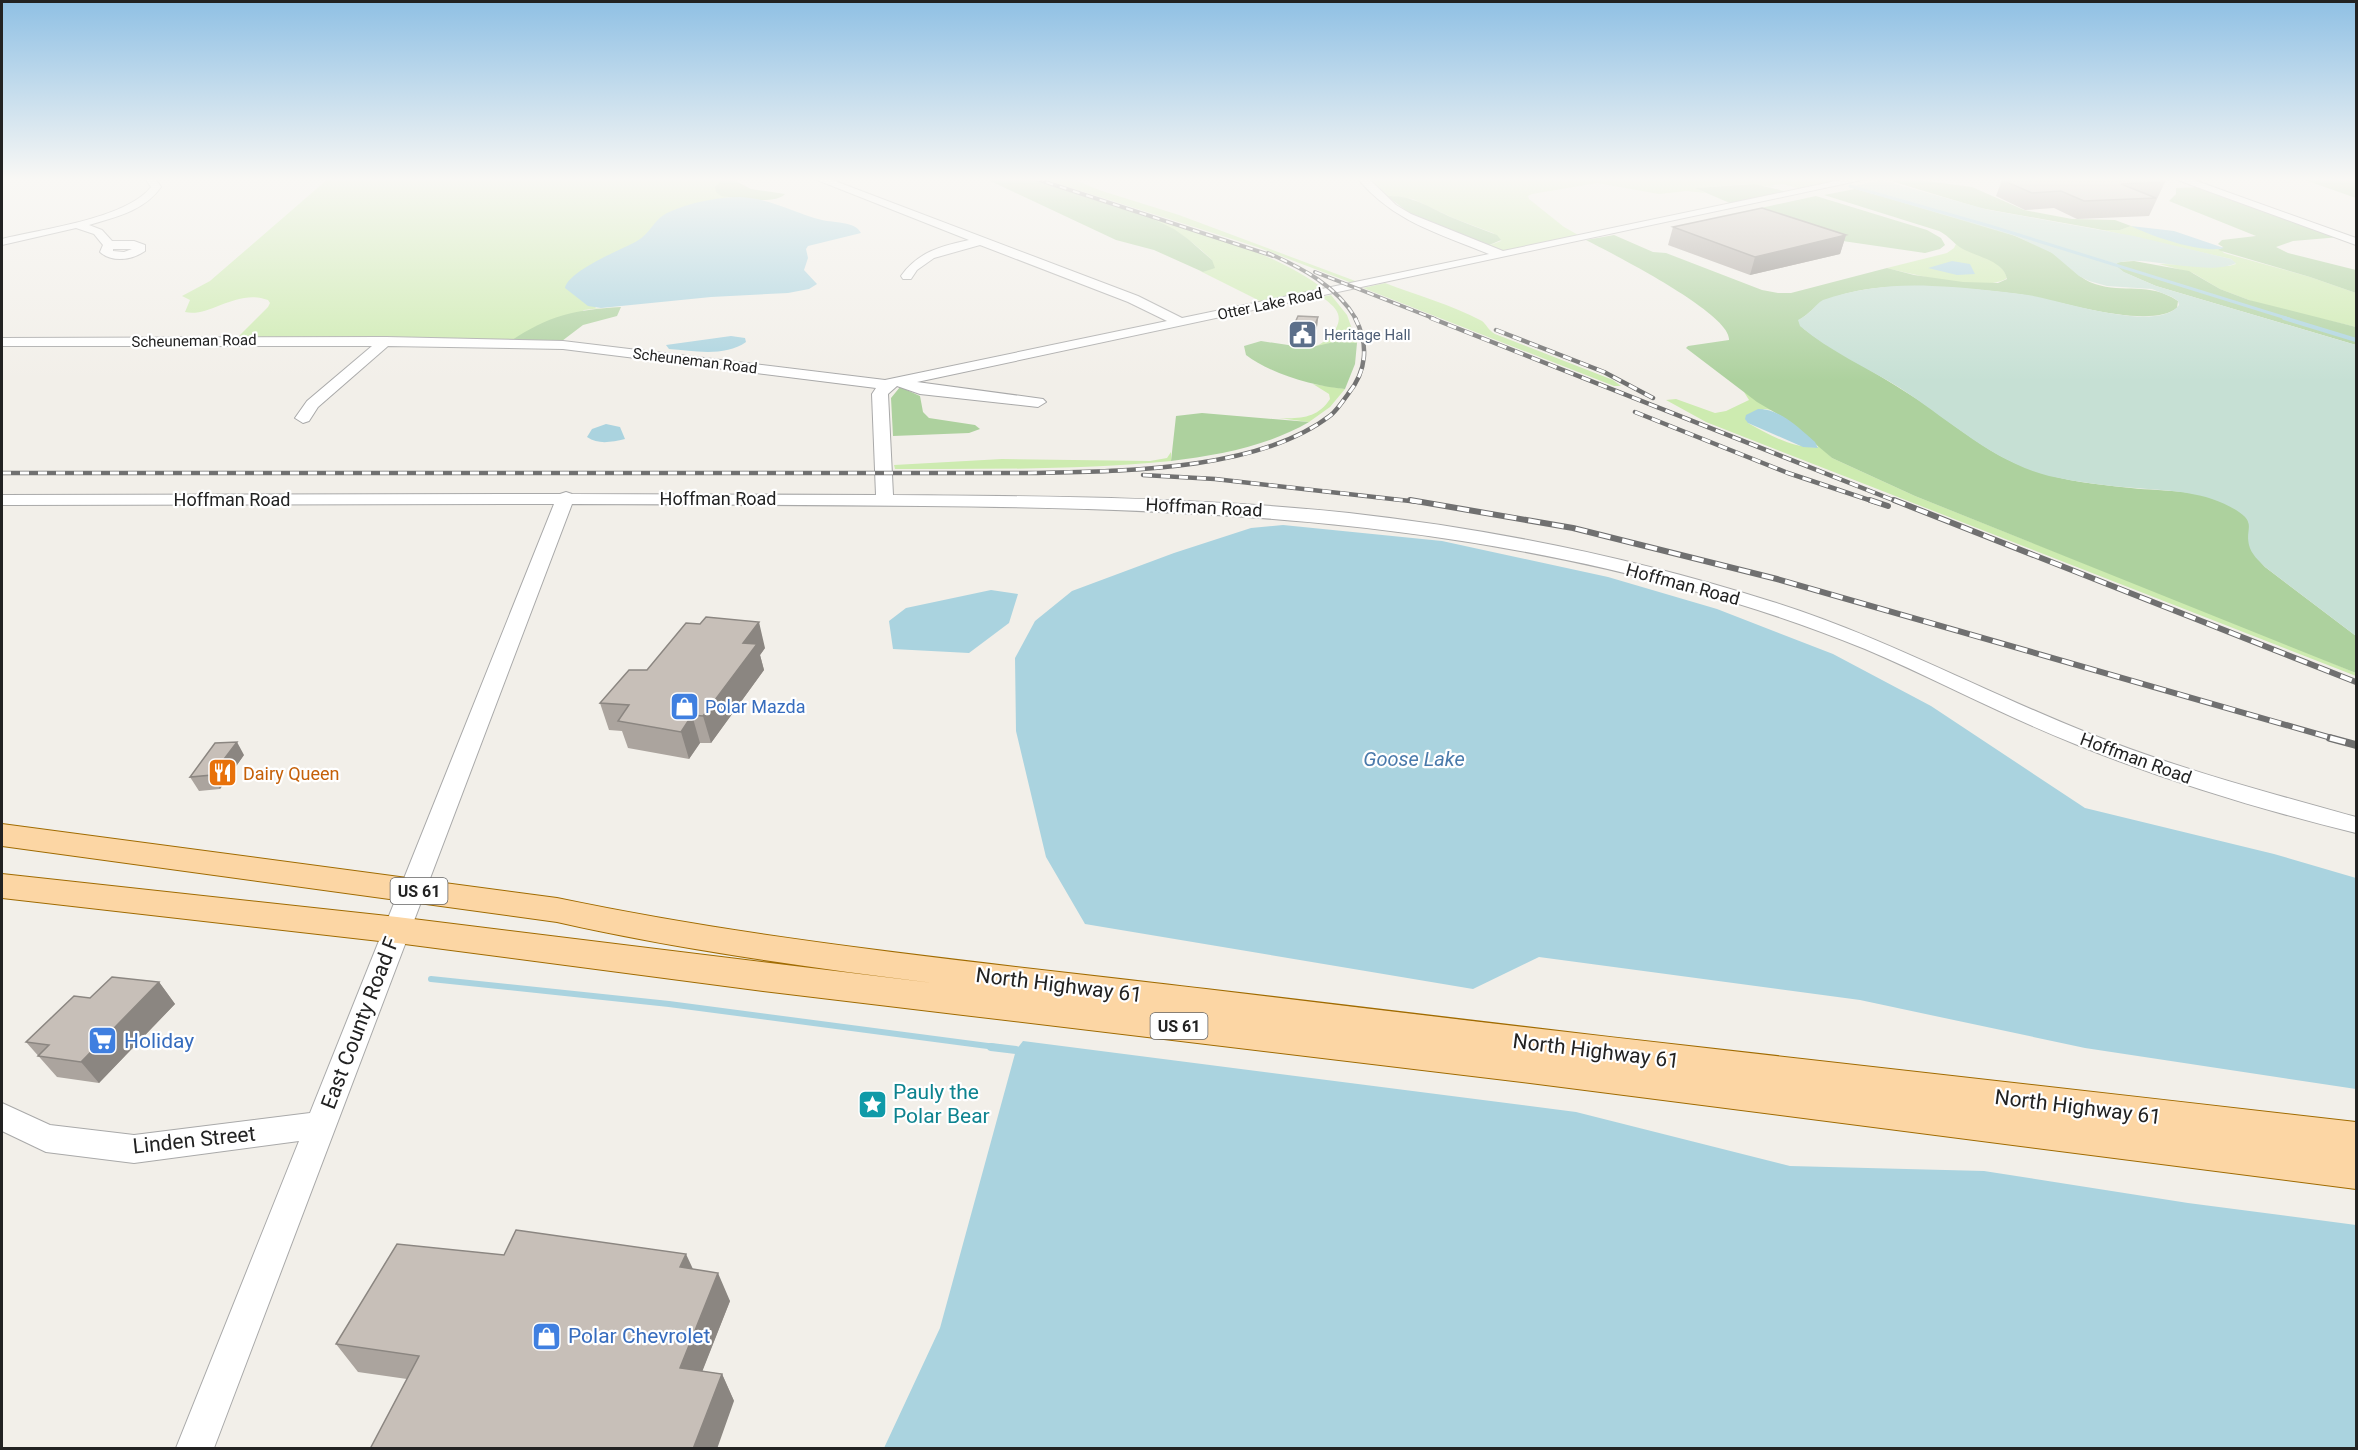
<svg xmlns="http://www.w3.org/2000/svg" width="2358" height="1450" viewBox="0 0 2358 1450" font-family="Roboto,sans-serif">
<style>
.grass{fill:#cdebb0}
.forest{fill:#add19e}
.wetland{fill:#c6e0d4}
.water{fill:#aad3df}
.lines{fill:none;stroke-linecap:round;stroke-linejoin:round}
.stream-far3{stroke:#aad3df;stroke-width:3}
.stream-far2{stroke:#aad3df;stroke-width:4}
.stream-far1{stroke:#aad3df;stroke-width:6}
.stream{stroke:#aad3df;stroke-width:8}
.minor-casing{stroke:#a9a9a9;stroke-width:2}
.major-casing{stroke:#a06b00;stroke-width:2}
.minor{fill:#fff;fill-rule:evenodd}
.major{fill:#fcd6a4;fill-rule:evenodd}
.rail-far3-casing{stroke:#707070;stroke-width:4}
.rail-far2-casing{stroke:#707070;stroke-width:4.5}
.rail-far1-casing{stroke:#707070;stroke-width:6}
.rail-casing{stroke:#707070;stroke-width:8}
.rail-far3{stroke:#fff;stroke-width:2;stroke-dasharray:7;stroke-linecap:butt}
.rail-far2{stroke:#fff;stroke-width:3;stroke-dasharray:9;stroke-linecap:butt}
.rail-far1{stroke:#fff;stroke-width:4;stroke-dasharray:12;stroke-linecap:butt}
.rail{stroke:#fff;stroke-width:5;stroke-dasharray:16;stroke-linecap:butt}
.wall{fill:#aba49e}
.shaded-wall{fill:#8b8681}
.building{fill:#c7bfb8;stroke:#8b8681;stroke-width:1.5}
.labels{text-anchor:middle;dominant-baseline:central;stroke-width:4.5;stroke-linejoin:round;paint-order:stroke}
.far-street-label{font-size:15px;fill:#222;stroke:#fff}
.far-service-label{font-size:15px;fill:#4e5e75;stroke:#fff;text-anchor:start}
.shield{fill:#fff;stroke:#646464;stroke-width:1.5}
.shield-label{font-size:16px;font-weight:bold;fill:#222}
.street-label{font-size:18px;fill:#222;stroke:#fff}
.shop-label{font-size:18px;fill:#366cbe;stroke:#fff;text-anchor:start}
.food-label{font-size:18px;fill:#c56008;stroke:#fff;text-anchor:start}
.water-label{font-size:20px;font-style:italic;fill:#4a7aab;stroke:#fff}
.near-street-label{font-size:21px;fill:#222;stroke:#fff}
.near-shop-label{font-size:21px;fill:#366cbe;stroke:#fff;text-anchor:start}
.near-culture-label{font-size:21px;fill:#0d838f;stroke:#fff;text-anchor:start}
</style>
<rect width="100%" height="100%" fill="#f2efe9"/>
<path class="grass" d="M329,178H731L734,180H731L727,197H734L725,198L595,308H601L584,310L536,343L237,338L268,307L270,303L268,300C237,288 209,318 185,312L190,300L182,296L210,281Z
M1040,178H1069L1102,191L1179,215L1358,282L1352,283L1257,247Z
M1368,178H1695C1747,183 1800,178 1852,178L1801,189L1783,184L1771,185L1775,187L1745,184L1696,188L1705,193L1687,191L1659,194L1597,183L1532,194L1528,196L1529,199L1564,227L1580,236L1512,250H1497L1487,246L1501,241L1493,233L1453,218L1413,199L1387,196Z
M1139,214C1202,234 1270,249 1324,289L1262,302L1200,271L1204,272L1212,260C1191,239 1168,224 1139,214Z
M2131,226L2194,246L2220,249L2224,253L2310,277L2356,293V327L2262,305L2220,289L2193,273L2159,264L2229,266L2236,264L2231,259L2098,229L2120,230Z
M1956,244C1971,251 2003,260 2007,278C1988,293 1910,274 1887,268L1947,253L1954,248Z
M1385,283C1416,295 1452,305 1482,321C1487,325 1488,330 1495,334L1613,380L1621,386H1614L1363,288Z
M1331,295L1347,315L1357,343L1334,342L1318,347L1310,348C1322,346 1343,329 1338,314C1336,307 1327,301 1322,297Z
M1313,384L1345,389L1330,407L1309,422L1279,418C1300,419 1318,418 1330,399L1329,394Z
M1744,392L1772,410L1764,409L1748,423C1767,434 1796,450 1818,447L1817,444L1832,458L1915,496L2294,647L2356,673V676L1706,422L1666,400L1676,399L1715,413L1726,411L1749,400Z
M1171,452V461C1079,470 987,469 895,469L894,465L1002,459L1150,461L1167,458Z"/>
<path class="forest" d="M984,178H1027L1151,218L1174,229L1188,239L1212,260L1215,268L1203,272L1154,250L1116,240Z
M1904,178L1972,187L2024,210L2072,219L2115,220L2131,226L2120,230H2103L1980,208L1891,181Z
M2299,178H2346L2356,182V198Z
M722,180H734L751,189L785,194C776,205 735,198 721,196L716,192L715,187Z
M1754,184L1788,192L1732,204L1695,188Z
M2199,187L2340,237L2293,241L2276,247L2288,253L2356,270V293L2310,277L2218,250L2223,247L2218,244L2222,240L2256,236L2169,201L2176,194V188Z
M1855,189C1914,205 1975,218 2030,242C2042,246 2052,252 2062,260C2073,269 2080,279 2095,284C2124,294 2148,281 2178,301L2177,308C2148,331 2055,299 2018,294C1976,289 1933,285 1891,287C1868,288 1835,293 1816,307C1810,311 1806,316 1799,320L1804,329L1815,337C1850,358 1886,379 1920,401C1951,422 1981,448 2015,463C2051,480 2092,484 2131,488C2168,492 2213,488 2244,515C2253,524 2248,530 2249,540C2251,552 2258,559 2265,567L2356,636V673L1915,496L1832,458L1786,419L1757,402L1686,348L1688,346L1729,340C1732,314 1611,253 1586,240L1614,235L1653,252L1666,253L1762,290L1778,293H1791L1887,268L1914,275L1963,282L1998,283L2007,279C2003,258 1971,257 1957,245C1951,240 1947,235 1939,231L1824,195Z
M1387,196C1413,195 1430,208 1453,218C1467,224 1482,229 1497,235L1501,240L1487,246L1412,215Z
M1816,196L1927,230L1941,238L1945,245L1940,249L1925,253L1829,239L1738,213Z
M2134,261L2189,271L2220,289L2249,300L2356,327V345L2156,286L2123,272L2115,265L2118,262Z
M621,307L617,316L583,325L558,344L509,342C550,315 573,310 621,307Z
M1261,341L1308,348L1334,342L1357,343L1355,364L1345,389C1315,387 1269,373 1246,355L1244,346Z
M900,387L920,396L923,412L929,418L975,425L980,429L969,433L893,436L891,398Z
M1202,413L1309,422C1268,446 1219,455 1171,461L1176,416Z"/>
<path class="wetland" d="M1881,180L1989,210L2134,236L2231,259L2236,263C2207,278 2131,251 2115,265L2124,272L2156,286L2356,345V636L2265,567C2259,561 2251,554 2249,545C2245,528 2257,523 2236,510C2205,491 2170,491 2135,488C2107,486 2077,482 2049,476C1993,462 1948,419 1900,388C1868,368 1829,351 1800,326L1798,320C1811,314 1814,305 1823,300C1857,288 1897,284 1932,286C1964,287 1997,291 2028,295C2061,300 2157,334 2179,305L2178,301L2172,297L2152,289L2107,286L2089,281L2079,276L2052,253L2015,236L1850,187Z"/>
<path class="water" d="M740,197C769,198 794,213 822,220C834,223 855,221 861,233L808,246L806,249L808,258L804,270L817,284L809,289L788,293L711,297L601,308L588,306L565,288C569,270 621,250 637,241C650,234 654,219 667,213C688,203 717,197 740,197Z
M2131,226L2174,231L2224,248C2202,254 2151,236 2131,226Z
M1952,261L1970,264L1975,274L1957,275L1928,268Z
M731,336L745,338L746,342C725,357 694,351 669,349L666,345Z
M1758,409C1779,408 1800,429 1815,442L1818,448L1803,447L1748,423L1745,419L1746,415Z
M606,424L620,427L625,439C611,442 599,445 587,437L592,429Z
M1283,525L1442,541L1608,577L1717,609L1833,654L1931,706L2085,808L2274,854L2356,878V1089L2085,1048L1860,1000L1539,957L1473,989L1085,924L1046,857L1016,731L1015,658L1035,621L1072,591L1174,553L1251,528Z
M991,590L1018,594L1009,623L969,653L893,649L889,621L906,608Z
M1023,1041L1576,1112L1790,1166L1984,1171L2188,1203L2356,1225V1448H884L940,1328L1016,1050Z"/>
<g class="lines">
<path class="stream-far3" d="M1823,178L1827,180
M1850,186L1990,226L2289,319"/>
<path class="stream-far2" d="M2284,318L2356,340"/>
<path class="stream-far1" d="M431,979L669,1004L1003,1048"/>
<path class="stream" d="M991,1047L1016,1050"/>
<defs>
<path id="minor" d="M145,178H155L161,187C144,211 116,217 89,225L102,230L112,241H134L145,245V251C132,260 112,263 100,252L103,245L94,234L76,228L2,245V239C41,229 126,219 151,187ZM113,249H132L124,252L113,251Z
M812,178H827L1138,296L1182,318L1489,254C1438,233 1394,222 1357,178H1368L1396,205L1411,214L1503,251L1850,178H1871L917,382L1043,399L1046,402L1038,407L920,394L897,386L888,394L893,495C1045,496 1198,497 1349,513C1492,529 1635,558 1773,602C1882,636 1982,691 2088,733C2175,768 2266,792 2356,817V833C2262,810 2166,781 2075,744C2004,716 1936,679 1865,649C1808,626 1750,606 1690,590C1435,519 1186,508 923,506C806,505 689,504 572,504L214,1448H176L299,1141L134,1163L46,1152L2,1131V1103L50,1125L134,1135L310,1113L554,504L2,505V495L560,494L566,492L572,494L876,495L872,394L876,388L563,349L388,346L318,407L309,421L303,423L295,418L307,401L372,346H2V338L386,337L563,341L885,380L1167,321L1128,302L980,245L934,258L917,270L911,279H903L901,276C918,252 941,246 969,240Z
M2172,178H2188L2356,238V245Z"/>
<path id="major" d="M2,824L557,898C771,943 990,963 1206,989C1589,1036 1973,1078 2356,1122V1189L1530,1083L763,991L397,943L2,898V874L397,917L933,983C807,967 681,950 557,922L2,846Z"/>
</defs>
<use href="#minor" class="minor-casing"/>
<use href="#major" class="major-casing"/>
<use href="#minor" class="minor"/>
<use href="#major" class="major"/>
<defs>
<path id="rail-far3" d="M1033,178L1273,256
M1268,253C1302,268 1337,286 1356,319
M1315,272L1435,319"/>
<path id="rail-far2" d="M1431,318L1898,502
M1496,330L1604,372L1653,398
M1635,412L1788,473L1875,502
M2,473H1029C1118,471 1258,472 1331,415C1337,410 1343,401 1348,394C1367,371 1369,344 1355,318
M1143,475L1215,479L1419,502"/>
<path id="rail-far1" d="M1410,500L1573,528L1777,579L2335,739
M1870,500L1888,506
M1894,500L2356,682"/>
<path id="rail" d="M2330,738L2356,745"/>
</defs>
<use href="#rail-far3" class="rail-far3-casing"/>
<use href="#rail-far2" class="rail-far2-casing"/>
<use href="#rail-far1" class="rail-far1-casing"/>
<use href="#rail" class="rail-casing"/>
<use href="#rail-far3" class="rail-far3"/>
<use href="#rail-far2" class="rail-far2"/>
<use href="#rail-far1" class="rail-far1"/>
<use href="#rail" class="rail"/>
</g>
<path class="wall" d="M2002,180L2165,182L2149,216L2077,219L2054,208L2025,210L1996,196Z
M1673,227L1846,235L1840,254L1750,275L1668,245Z
M1318,317L1317,327L1311,346L1290,344V334Z
M765,648L760,655L764,670L711,743H700L689,759L628,748L622,731L609,730L600,703L647,670Z
M244,755L220,789L199,791L190,777Z
M159,982L175,1004L99,1083L57,1077L26,1042L90,998Z
M504,1255L693,1269L730,1301L702,1371L722,1374L734,1401L407,1379L358,1372L336,1344Z"/>
<path class="shaded-wall" d="M1846,235L1840,254L1750,275L1755,257Z
M1318,317L1317,327L1311,346V335Z
M759,622L765,648L760,655L764,670L711,743L703,716L743,643Z
M692,715L700,743L689,759L681,732Z
M237,742L244,755L220,789L212,775Z
M159,982L175,1004L99,1083L81,1062Z
M686,1254L699,1282L680,1267Z
M718,1273L730,1301L693,1395L680,1368Z
M722,1374L734,1401L717,1449H693Z"/>
<path class="building" d="M2020,178H2156L2165,182L2121,184L2156,198L2084,201L2061,191L2032,193L2002,180Z
M1762,208L1846,235L1755,257L1673,227Z
M1298,316L1318,317L1311,335L1290,334Z
M706,617L759,622L743,643L757,644L703,716L692,715L681,732L618,721L629,705L600,703L629,670H647L686,623L700,624Z
M237,742L212,775L190,777L215,743Z
M112,977L159,982L81,1062L38,1056L49,1045L26,1042L74,996L90,998Z
M516,1230L686,1254L680,1267L718,1273L680,1368L722,1374L693,1449H370L419,1356L336,1344L397,1244L504,1255Z"/>
<linearGradient id="sky" x2="0" y2="1"><stop stop-color="#8fc0e4"/><stop offset="0.47" stop-color="#f9f8f5"/><stop offset="1" stop-color="#f9f8f5" stop-opacity="0"/></linearGradient>
<rect width="2358" height="381" fill="url(#sky)"/>
<defs>
<symbol id="civic-square" viewBox="-11 -11 22 22"><rect x="-9" y="-9" width="18" height="18" rx="4" fill="#5c6f8a" stroke="#fff"/><path d="M-.6-6.5H3V-4.5H.6V-3L4-1V1h2V6H-6V1h2V-1L-.6-3ZM-1.2 2.5V6h2.4V2.5Z" fill="#fff"/></symbol>
<symbol id="shop-square" viewBox="-11 -11 22 22"><rect x="-9" y="-9" width="18" height="18" rx="4" fill="#3f7fe0" stroke="#fff"/><path d="M-5-2.5h2.3a2.7 3.5 0 0 1 5.4 0H5L5.5 6h-11ZM-1.5-2.5h3a1.5 2.3 0 0 0-3 0Z" fill="#fff"/></symbol>
<symbol id="restaurant-square" viewBox="-11 -11 22 22"><rect x="-9" y="-9" width="18" height="18" rx="4" fill="#e8710a" stroke="#fff"/><path d="M-5-6h1v4h1v-4h1v4h1v-4h1v5L-1.5 .5V6h-2V.5L-5-1ZM5-6V6H3V1.5H1.5Q1.5-4 5-6Z" fill="#fff"/></symbol>
<symbol id="supermarket-square" viewBox="-11 -11 22 22"><rect x="-9" y="-9" width="18" height="18" rx="4" fill="#3f7fe0" stroke="#fff"/><path d="M-6-5.5h2.5l.6 2H6L4.5 2H-2.5L-4.4-4H-6ZM-1.5 3.2a1.3 1.3 0 1 0 .1 0ZM3 3.2a1.3 1.3 0 1 0 .1 0Z" fill="#fff"/></symbol>
<symbol id="sight-square" viewBox="-11 -11 22 22"><rect x="-9" y="-9" width="18" height="18" rx="4" fill="#0f9aa8" stroke="#fff"/><path d="M0-6L1.8-2.2L6-1.7L2.9 1.2L3.7 5.4L0 3.3L-3.7 5.4L-2.9 1.2L-6-1.7L-1.8-2.2Z" fill="#fff"/></symbol>
</defs>
<g fill-rule="evenodd">
<use href="#civic-square" x="1286" y="318" width="33" height="33"/>
<use href="#shop-square" x="668" y="690" width="33" height="33"/>
<use href="#restaurant-square" x="206" y="756" width="33" height="33"/>
<use href="#supermarket-square" x="86" y="1024" width="33" height="33"/>
<use href="#sight-square" x="856" y="1088" width="33" height="33"/>
<use href="#shop-square" x="530" y="1320" width="33" height="33"/>
</g>
<g class="labels">
<g class="far-street-label">
<text transform="translate(1270 304) rotate(-12)">Otter Lake Road</text>
<text transform="translate(194 341) rotate(-1)">Scheuneman Road</text>
<text transform="translate(695 361) rotate(7)">Scheuneman Road</text>
</g>
<g class="far-service-label">
<text x="1324" y="335">Heritage Hall</text>
</g>
<g class="shield">
<rect x="390.5" y="878" width="57" height="26" rx="4.5"/>
<rect x="1150.5" y="1013" width="57" height="26" rx="4.5"/>
</g>
<g class="shield-label">
<text x="419" y="891">US 61</text>
<text x="1179" y="1026">US 61</text>
</g>
<g class="street-label">
<text x="718" y="498">Hoffman Road</text>
<text x="232" y="499">Hoffman Road</text>
<text transform="translate(1204 507) rotate(3)">Hoffman Road</text>
<text transform="translate(1683 584) rotate(15)">Hoffman Road</text>
<text transform="translate(2136 758) rotate(20)">Hoffman Road</text>
</g>
<g class="shop-label">
<text x="705" y="706">Polar Mazda</text>
</g>
<g class="food-label">
<text x="243" y="773">Dairy Queen</text>
</g>
<g class="water-label">
<text x="1414" y="759">Goose Lake</text>
</g>
<g class="near-street-label">
<text transform="translate(1059 985) rotate(7)">North Highway 61</text>
<text transform="translate(360 1023) rotate(-69)">East County Road F</text>
<text transform="translate(1596 1051) rotate(7)">North Highway 61</text>
<text transform="translate(2078 1107) rotate(7)">North Highway 61</text>
<text transform="translate(194 1140) rotate(-6)">Linden Street</text>
</g>
<g class="near-shop-label">
<text x="124" y="1041">Holiday</text>
<text x="568" y="1336">Polar Chevrolet</text>
</g>
<g class="near-culture-label">
<text x="893" y="1092">Pauly the<tspan x="893" dy="24">Polar Bear</tspan></text>
</g>
</g>
<rect width="2358" height="1450" fill="none" stroke="#222222" stroke-width="6"/>
</svg>
